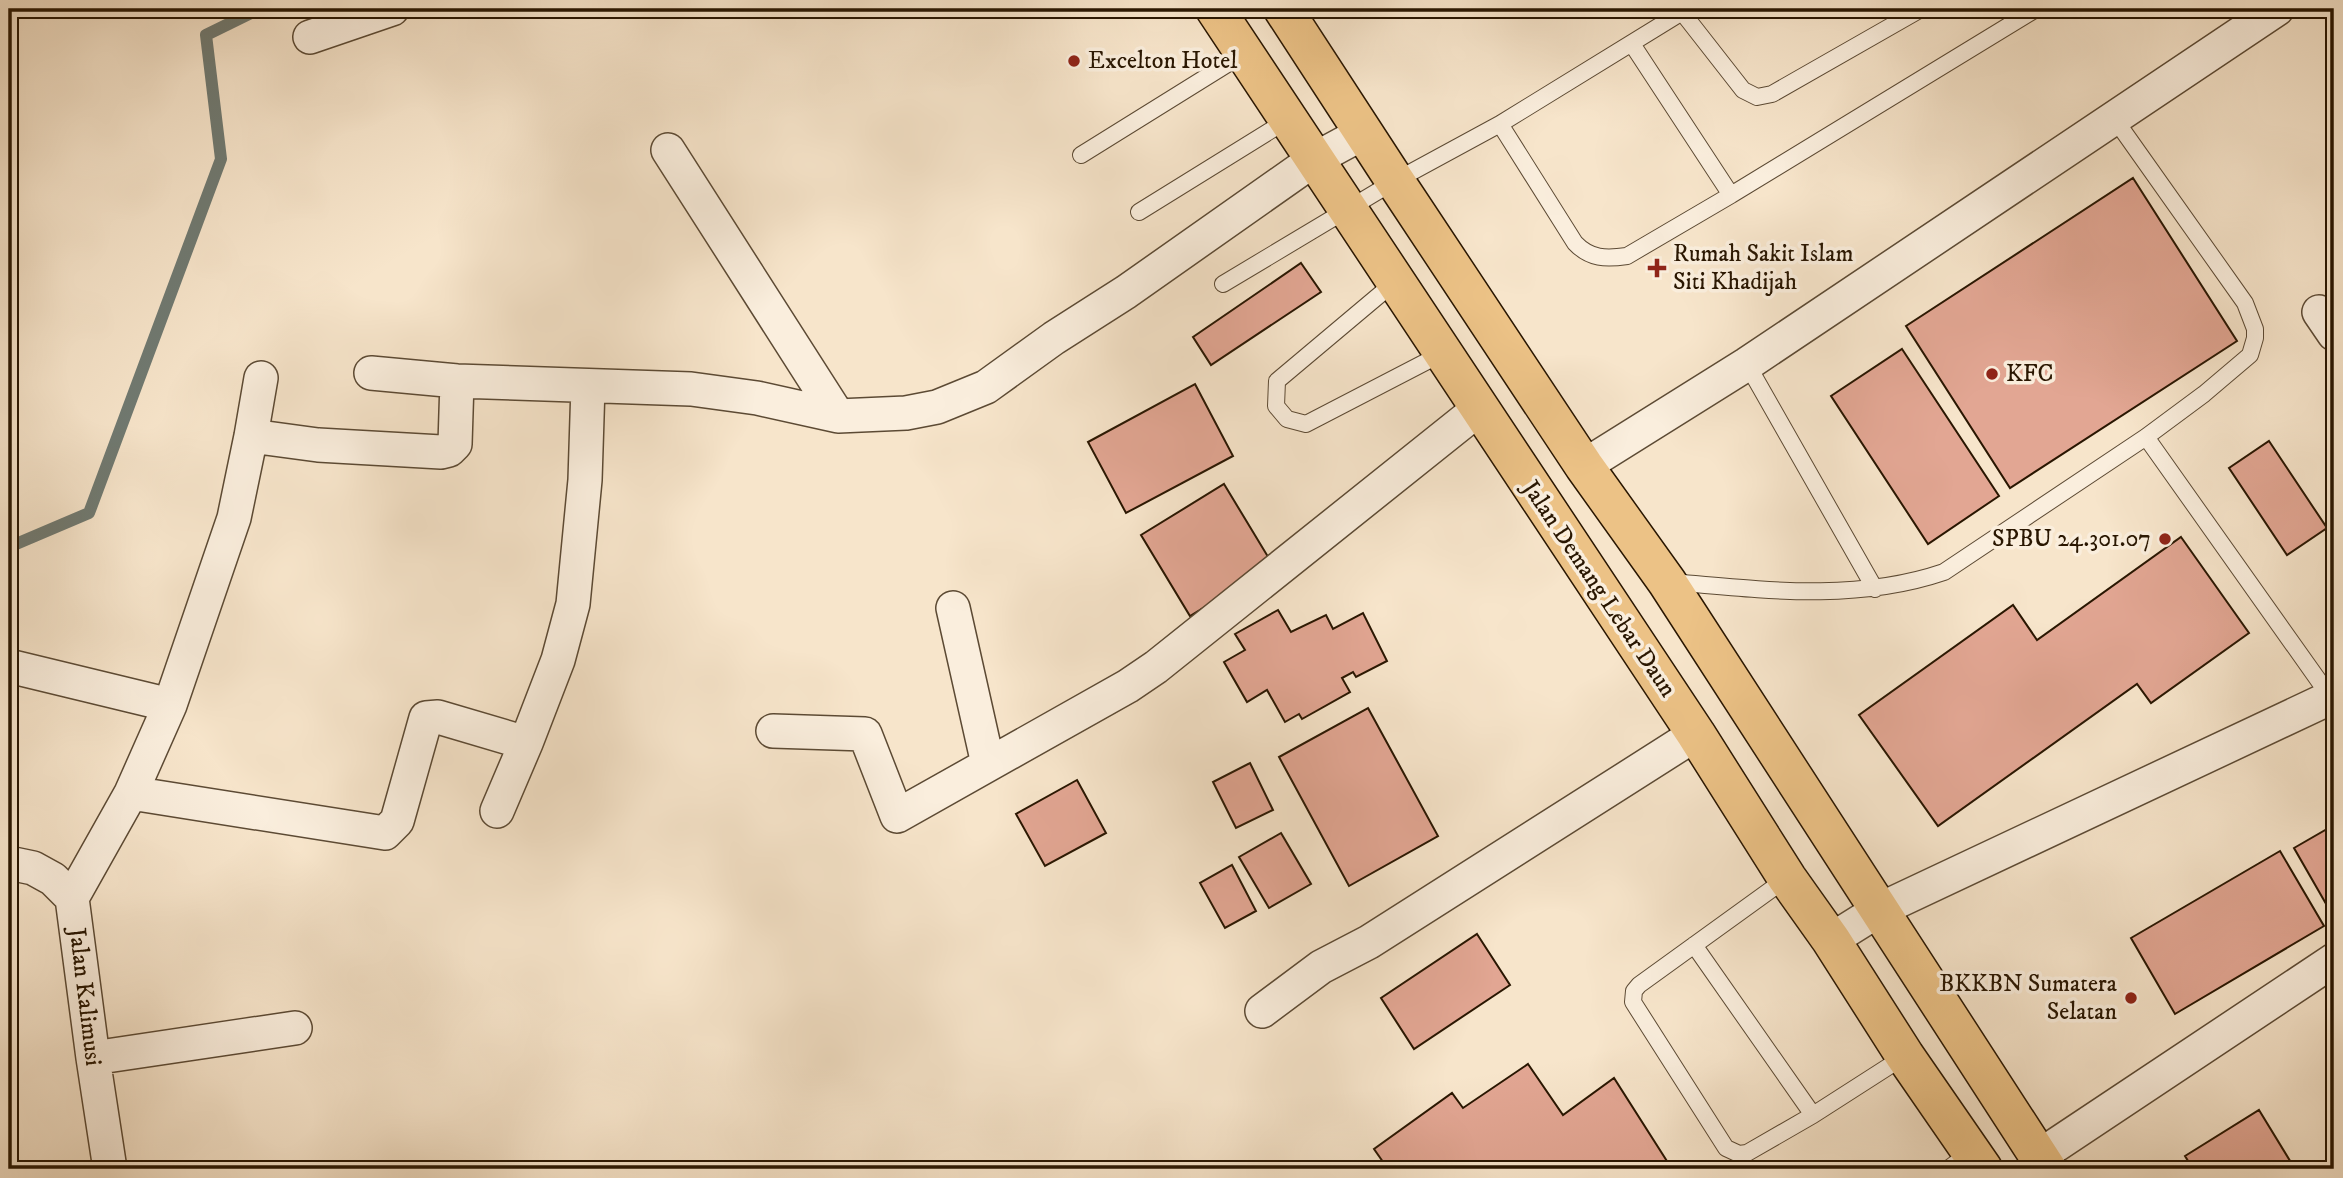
<svg xmlns="http://www.w3.org/2000/svg" width="2343" height="1178" viewBox="0 0 2343 1178" font-family="'IM FELL DW Pica',serif">
<style>
.lines{fill:none;stroke-linecap:round;stroke-linejoin:round}
.stream{stroke:#707a72;stroke-width:12}
.building{fill:#e2a693;stroke:#291601;stroke-width:2}
.service-casing{stroke:#5c4a34;stroke-width:18}
.minor-casing{stroke:#5c4a34;stroke-width:36}
.trunk-casing{stroke:#291601;stroke-width:41}
.service{stroke:#faeedd;stroke-width:16}
.minor{stroke:#faeedd;stroke-width:33}
.trunk{stroke:#ecc286;stroke-width:38}
.poi-dot{fill:#8f2418;stroke:#faeedd;stroke-width:2.5}
.labels{text-anchor:middle;dominant-baseline:central;stroke-width:7;stroke-linejoin:round;paint-order:stroke}
.poi-label{font-size:24px;fill:#291601;stroke:#faeedd;text-anchor:start}
.street-label{font-size:24px;fill:#291601;stroke:#faeedd}
</style>
<rect width="100%" height="100%" fill="#f7e5cb"/>
<filter id="stains"><feTurbulence type="fractalNoise" baseFrequency=".00286" numOctaves="4"/><feColorMatrix values="0 0 0 0 .2 0 0 0 0 .09 0 0 0 0 .02 0 0 0 .5 -.17"/></filter>
<radialGradient id="worn" r=".72"><stop offset=".6" stop-color="#630" stop-opacity="0"/><stop offset="1" stop-color="#630" stop-opacity=".3"/></radialGradient>
<g class="lines">
<path class="stream" d="M9,547L89,513L221,159L206,35L259,9"/>
</g>
<path class="building" d="M2133,178L2237,341L2010,488L1906,326Z
M1301,263L1321,292L1211,365L1193,337Z
M1902,349L1999,496L1928,544L1831,396Z
M1195,384L1233,456L1126,513L1088,442Z
M2269,441L2327,528L2287,555L2229,468Z
M1224,484L1273,565L1190,616L1141,535Z
M2181,537L2249,633L2151,703L2137,684L1938,826L1859,715L2013,605L2037,640Z
M1278,610L1291,632L1326,615L1333,629L1363,613L1387,661L1356,677L1353,672L1342,678L1350,692L1302,719L1299,714L1285,722L1267,690L1247,702L1224,662L1245,650L1235,634Z
M1368,708L1438,836L1349,886L1279,757Z
M1250,763L1273,810L1236,828L1213,782Z
M1077,780L1106,833L1045,866L1016,814Z
M2334,825V916H2333L2294,848Z
M1281,833L1311,884L1269,908L1239,857Z
M2280,851L2324,926L2175,1014L2131,938Z
M1232,865L1256,911L1225,928L1200,883Z
M1477,934L1510,985L1414,1049L1381,998Z
M1528,1064L1563,1115L1614,1078L1672,1169H1388L1374,1149L1452,1093L1463,1108Z
M2259,1110L2295,1169H2193L2185,1156Z"/>
<g class="lines">
<defs>
<path id="service" d="M1682,12L1743,90L1757,97L1772,94L1921,9
M1632,44L1731,195L2036,9
M1500,124L1575,243C1590,259 1606,259 1627,256L1731,195
M1081,155L1245,53
M1139,212L1289,119
M1396,281L1277,381L1276,406L1287,419L1306,424L1443,353
M1223,284L1395,181L1500,124L1687,9
M1747,364L1875,589
M2146,437L2331,698
M1672,582C1763,590 1856,602 1944,572L2146,437L2204,394L2250,355L2255,338V329L2245,303L2114,118
M1787,878L1639,985L1634,991L1633,1002L1726,1148L1739,1154L1747,1153L1813,1115L1905,1056
M1694,945L1813,1115
M1948,1169L1971,1152"/>
<path id="minor" d="M310,37L392,9
M668,150L838,416
M2319,312L2334,334
M371,373L457,381L691,389L757,398L838,416L906,413L937,407L986,387L1054,338L1126,292L1315,159L1363,133
M251,436L318,445L441,452L449,450L455,444L457,381
M1584,466L1747,364L2277,9
M953,608L988,764
M13,667L170,705
M773,731L865,734L897,816L1128,686L1156,667L1480,408
M131,793L385,833L397,821L426,718L438,717L526,743
M497,811L526,743L558,660L573,604L585,480L588,386
M9,863L33,868L53,879L72,898L93,1058L110,1169
M72,898L131,793L170,705L234,518L251,436L261,378
M1831,940L1879,910L2334,696
M1262,1011L1321,967L1369,942L1696,734
M93,1058L295,1028
M2038,1157L2334,960"/>
<path id="trunk" d="M1215,9L1696,734L1787,878L1831,940L1905,1056L1983,1169
M1283,9L1395,181L1584,466L1667,582L2047,1169"/>
</defs>
<use href="#service" class="service-casing"/>
<use href="#minor" class="minor-casing"/>
<use href="#trunk" class="trunk-casing"/>
<use href="#service" class="service"/>
<use href="#minor" class="minor"/>
<use href="#trunk" class="trunk"/>
</g>
<g class="poi-dot">
<circle cx="1074" cy="61" r="7"/>
<path d="M1653.5 257.5h7v7h7v7h-7v7h-7v-7h-7v-7h7z"/>
<circle cx="1992" cy="374" r="7"/>
<circle cx="2165" cy="539" r="7"/>
<circle cx="2131" cy="998" r="7"/>
</g>
<g class="labels">
<g class="poi-label">
<text x="1088" y="61">Excelton Hotel</text>
<text x="1673" y="254">Rumah Sakit Islam<tspan x="1673" dy="28">Siti Khadijah</tspan></text>
<text x="2006" y="374">KFC</text>
<text x="2151" y="539" text-anchor="end">SPBU 24.301.07</text>
<text x="2117" y="984" text-anchor="end">BKKBN Sumatera<tspan x="2117" dy="28">Selatan</tspan></text>
</g>
<g class="street-label">
<text transform="translate(1599 589) rotate(56)">Jalan Demang Lebar Daun</text>
<text transform="translate(85 997) rotate(83)">Jalan Kalimusi</text>
</g>
</g>
<rect width="2343" height="1178" fill="none" stroke="#f7e5cb" stroke-width="35"/>
<rect x="10" y="10" width="2322" height="1157" fill="none" stroke="#291601" stroke-width="3.5"/>
<rect x="18" y="18" width="2308" height="1143" fill="none" stroke="#291601" stroke-width="2"/>
<rect width="100%" height="100%" filter="url(#stains)"/>
<rect width="100%" height="100%" fill="url(#worn)"/>
</svg>
